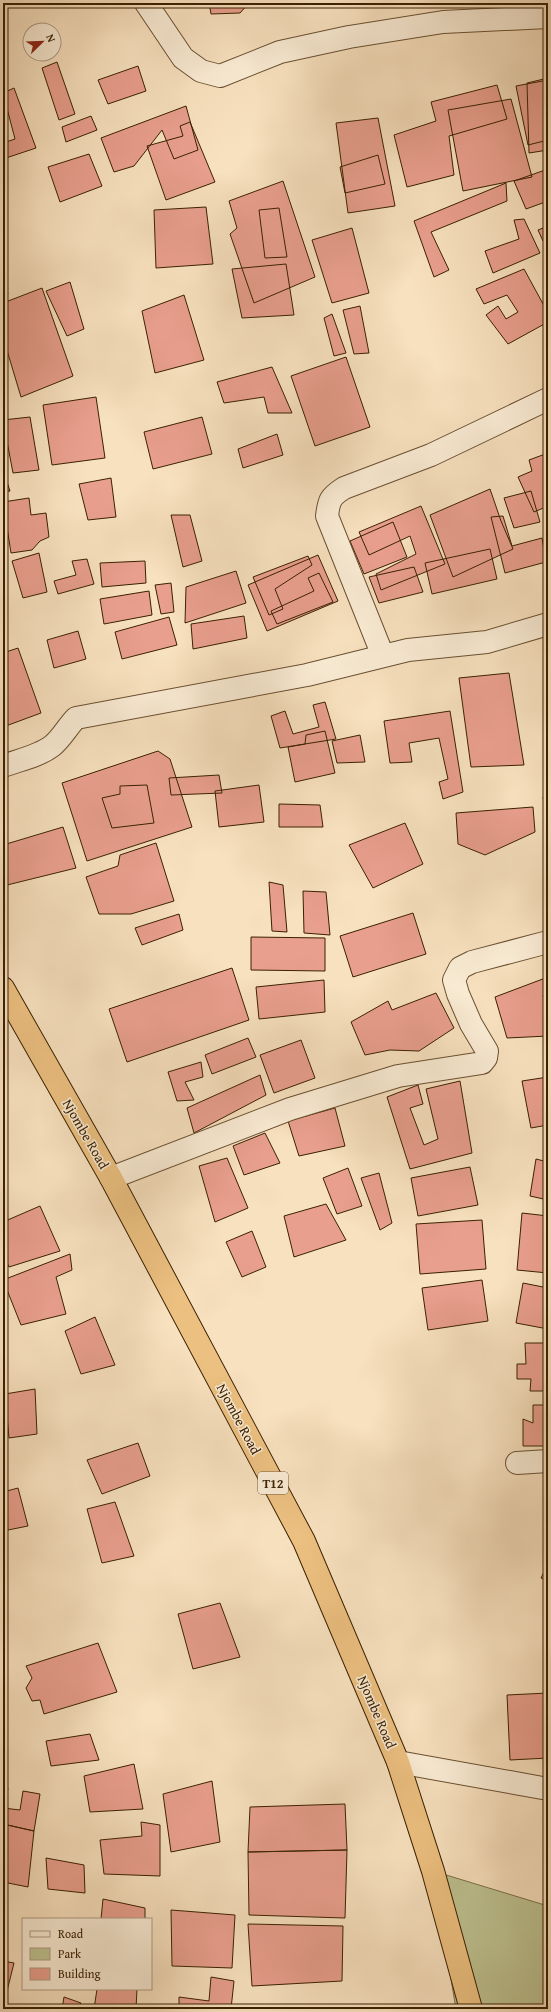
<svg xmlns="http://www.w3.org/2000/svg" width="551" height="2012" viewBox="0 0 551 2012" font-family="'Gentium Book Plus',serif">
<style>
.green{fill:#bec291;stroke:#7c714a}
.building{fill:#e99f8e;stroke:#3a2002}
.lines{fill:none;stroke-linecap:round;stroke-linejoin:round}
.minor-casing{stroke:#6a5031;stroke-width:24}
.tertiary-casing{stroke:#6a5031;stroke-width:24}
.trunk-casing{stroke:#3a2002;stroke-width:24}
.minor{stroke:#faecd5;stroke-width:22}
.tertiary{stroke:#faecd5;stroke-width:22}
.trunk{stroke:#ecc080;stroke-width:22}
.labels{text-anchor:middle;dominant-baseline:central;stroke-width:3;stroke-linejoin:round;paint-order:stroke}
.shield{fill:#faecd5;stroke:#745d41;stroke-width:1}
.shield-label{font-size:13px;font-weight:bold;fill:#3a2002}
.street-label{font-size:14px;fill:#3a2002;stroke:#faecd5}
</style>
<rect width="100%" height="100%" fill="#f8e1bf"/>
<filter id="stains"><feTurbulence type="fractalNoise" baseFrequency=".005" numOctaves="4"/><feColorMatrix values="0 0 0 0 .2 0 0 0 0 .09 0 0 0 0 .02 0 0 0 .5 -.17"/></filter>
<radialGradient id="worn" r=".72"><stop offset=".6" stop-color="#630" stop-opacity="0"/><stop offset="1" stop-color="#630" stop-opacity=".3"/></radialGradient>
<path class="green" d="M433,1871L548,1906V2009H456Z"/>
<path class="building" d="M209,3H249L240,13L211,14Z
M57,62L75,114L59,120L42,68Z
M138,66L146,91L108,104L98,80Z
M548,78V150L529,153L527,83Z
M548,80V140L528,145L516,86Z
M497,85L507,119L449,136L454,175L407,187L394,135L436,121L431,102Z
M14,88L36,148L3,159V143L15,139L3,93Z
M511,99L532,177L463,191L448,110Z
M186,106L198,150L174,159L162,130L134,166L114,172L101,138Z
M91,116L97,130L66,142L62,127Z
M378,118L395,206L348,213L336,123Z
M190,122L215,182L166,200L147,146L183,136L180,126Z
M89,154L102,186L60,202L48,167Z
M378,155L385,184L345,193L340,167Z
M548,169V201L526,209L514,181Z
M283,181L315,277L254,303L230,234L237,228L229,201Z
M506,183L507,201L431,232L449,270L434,277L414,221Z
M206,207L213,264L156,268L154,210Z
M279,208L287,257L265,258L259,210Z
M524,219L540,253L493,273L485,251L519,239L514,220Z
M548,226V239L543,241L538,230Z
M352,228L369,293L332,303L312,240Z
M286,264L294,315L242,318L232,269Z
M524,269L548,313V322L508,344L486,315L498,306L506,319L518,312L507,295L484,304L476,289Z
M3,281L8,294L3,296Z
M70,282L84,329L67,336L46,291Z
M42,288L73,376L21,397L3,337V303Z
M184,295L204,360L155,373L142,311Z
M360,306L369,353L354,354L343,310Z
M332,314L346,353L334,356L324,318Z
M346,357L370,427L315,446L291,376Z
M272,367L292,413H268L264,397L224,403L217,382Z
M96,397L105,458L52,465L43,405Z
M30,417L39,470L13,473L3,420Z
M202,417L212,454L153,469L144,432Z
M277,434L283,455L243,468L238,449Z
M548,453V506L534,512L518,477L532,471L529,460Z
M111,478L116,517L88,520L79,484Z
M6,479L10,491L3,492V480Z
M490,489L501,521L513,549L453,577L430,515Z
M531,491L540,522L514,528L504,498Z
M29,498L31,515L46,513L49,537L40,541L32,550L11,553L3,502Z
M421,506L445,564L381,590L376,574L416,554L410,536L369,555L359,532Z
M171,515H190L202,561L183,567Z
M503,516L512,546L542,538L546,562L505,573L491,517Z
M393,522L407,557L364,574L350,541Z
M490,549L497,579L432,594L425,563Z
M39,553L47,592L23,598L12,561Z
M318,555L338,601L267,631L248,585Z
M308,556L312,565L275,589L283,609L269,615L253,577Z
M87,559L94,584L58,594L54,581L76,575L72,561Z
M145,561L146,583L102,587L100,563Z
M414,567L423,592L379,603L369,577Z
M236,571L246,603L185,623L186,587Z
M319,573L333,602L277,624L271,611L314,591L308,578Z
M171,583L174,612L161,614L155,585Z
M149,591L152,615L104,624L100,599Z
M244,616L247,638L193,649L191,624Z
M169,617L177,645L122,659L115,632Z
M78,631L86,659L54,668L47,640Z
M18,648L41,713L3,727V653Z
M509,673L524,765L471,767L459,678Z
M325,702L336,739L280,748L271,716L285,711L293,734L319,727L313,705Z
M450,711L463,792L443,799L439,782L448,779L439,738L409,743L412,762L390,763L384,721Z
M325,731L335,773L295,782L288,747L305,744L306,735Z
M360,735L365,762L337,763L332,741Z
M158,751L170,759L192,827L87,861L62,783Z
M219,775L222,793L171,795L169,778Z
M147,785L154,823L112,828L102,798L120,794V786Z
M259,785L264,822L219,827L215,791Z
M548,796V823L543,797Z
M279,804L320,805L323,827H279Z
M533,807L535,832L485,855L458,844L456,813Z
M405,823L423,864L373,888L349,845Z
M63,827L76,868L3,886V845Z
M156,843L174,901L131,914H99L86,877L118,866L120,855Z
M269,882L283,885L287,932L272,931Z
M303,891L326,892L330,935L304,933Z
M413,913L426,954L353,977L340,936Z
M179,914L183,930L142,945L135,928Z
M251,937L325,938V971L251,970Z
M232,968L249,1020L127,1062L109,1009Z
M548,977V992L543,995L548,1013V1036L507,1038L495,997Z
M324,980L325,1012L259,1019L256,987Z
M436,993L454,1028L419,1051L390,1050L365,1055L351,1022L388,1001L392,1010Z
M248,1038L256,1057L212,1074L205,1055Z
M301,1040L315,1078L274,1093L260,1055Z
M201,1062L203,1077L185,1082L194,1100L177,1101L168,1072Z
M260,1075L266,1095L194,1133L187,1108Z
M548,1077V1125L531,1128L522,1081Z
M460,1081L472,1153L410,1169L387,1097L418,1085L423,1104L410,1108L424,1145L438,1139L426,1089Z
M335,1108L345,1146L299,1156L288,1121Z
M265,1133L280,1163L244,1175L233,1146Z
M227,1158L248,1208L215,1222L199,1166Z
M536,1159L548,1162V1200L530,1196Z
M470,1167L478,1205L418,1216L411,1178Z
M348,1168L362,1206L337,1214L323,1178Z
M379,1173L392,1223L380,1230L361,1178Z
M326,1204L346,1240L294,1257L284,1216Z
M40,1206L60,1251L9,1267L3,1254V1222Z
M522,1213L548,1216V1273L517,1270Z
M482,1220L486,1269L420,1274L416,1224Z
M252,1231L266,1267L242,1277L226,1242Z
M70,1254L72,1270L56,1277L66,1314L21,1325L3,1280Z
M482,1280L488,1321L428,1330L422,1288Z
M523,1283L548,1288V1329L516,1323Z
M95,1317L115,1365L81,1374L65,1331Z
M525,1343H548V1391H530L531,1379H517V1364H526Z
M35,1389L37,1434L9,1438L5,1394Z
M533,1405H548V1446H523V1419L533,1423Z
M138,1443L150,1476L102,1494L87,1460Z
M18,1488L28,1526L3,1531V1492Z
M115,1502L134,1556L102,1563L87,1509Z
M3,1547L7,1584L3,1585Z
M548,1564V1581L541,1578Z
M220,1603L240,1657L193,1669L178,1614Z
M98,1643L117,1692L44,1714L40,1700L32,1701L26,1688L32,1678L26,1666Z
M548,1693V1758L510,1760L507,1695Z
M90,1734L99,1760L51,1766L46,1741Z
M134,1764L143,1809L90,1812L84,1776Z
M212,1781L220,1842L171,1852L163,1794Z
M3,1787L8,1788L3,1806Z
M23,1791L40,1794L34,1831L3,1824V1808L20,1810Z
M345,1804L347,1850L248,1852L250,1807Z
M141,1822L160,1825V1876L104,1874L100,1840L142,1836Z
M3,1824L34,1831L28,1887L3,1882Z
M347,1850L345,1918L249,1915L248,1852Z
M46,1858L84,1865L85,1893L48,1889Z
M103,1899L145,1908V1919H101Z
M171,1910L235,1915L232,1968L172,1966Z
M248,1924L343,1926L342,1981L252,1986Z
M3,1961L14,1963L3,2007Z
M211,1977L234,1981L231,2009H179V1997L209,2001Z
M97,1989H137L136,2009H94Z
M64,1997L81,2003L80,2009H62Z"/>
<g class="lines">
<defs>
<path id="minor" d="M146,3L183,58L201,71L220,76L280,52L349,37L443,22L548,17
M383,656L327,516C329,500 330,497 344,488L431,455L548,399
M3,766C19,760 39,756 52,746C61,739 68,726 76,718L307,675L408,650L487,642L548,624
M111,1178L290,1109L398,1076L482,1063L486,1058L487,1051L471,1024L458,994L454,980L460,968L472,962L548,942
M517,1463L548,1461"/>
<path id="tertiary" d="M398,1762L548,1789"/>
<path id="trunk" d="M3,988L111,1178L304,1541L398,1762L433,1871L471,2009"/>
</defs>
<use href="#minor" class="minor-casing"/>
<use href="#tertiary" class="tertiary-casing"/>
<use href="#trunk" class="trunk-casing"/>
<use href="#minor" class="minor"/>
<use href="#tertiary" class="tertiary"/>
<use href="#trunk" class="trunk"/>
</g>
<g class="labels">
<rect class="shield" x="258" y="1472" width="30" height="22" rx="3"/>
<g class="shield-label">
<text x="273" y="1483">T12</text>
</g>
<g class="street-label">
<text transform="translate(86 1134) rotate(60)">Njombe Road</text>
<text transform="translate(239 1419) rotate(62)">Njombe Road</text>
<text transform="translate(377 1712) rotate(67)">Njombe Road</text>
</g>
</g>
<rect width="551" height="2012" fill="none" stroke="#f8e1bf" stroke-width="16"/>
<rect x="4" y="4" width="543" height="2004" fill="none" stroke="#3a2002" stroke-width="2"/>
<rect x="8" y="8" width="535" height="1996" fill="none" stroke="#3a2002"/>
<rect x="22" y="1918" width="130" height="72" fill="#faecd5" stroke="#ad9a81"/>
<rect x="30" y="1931" width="20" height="6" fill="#faecd5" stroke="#ad9a81"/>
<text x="58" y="1938" font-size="12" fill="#3a2002">Road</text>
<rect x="30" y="1948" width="20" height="12" fill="#bec291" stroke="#ad9a81"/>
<text x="58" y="1958" font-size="12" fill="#3a2002">Park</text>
<rect x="30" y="1968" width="20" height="12" fill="#e99f8e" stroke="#ad9a81"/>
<text x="58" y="1978" font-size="12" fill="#3a2002">Building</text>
<g transform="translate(42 42) rotate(67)"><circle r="19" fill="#faecd5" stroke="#ad9a81"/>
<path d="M0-3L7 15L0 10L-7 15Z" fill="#8f2418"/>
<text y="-6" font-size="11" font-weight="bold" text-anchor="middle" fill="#3a2002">N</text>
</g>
<rect width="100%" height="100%" filter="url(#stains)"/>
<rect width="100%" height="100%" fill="url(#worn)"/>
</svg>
